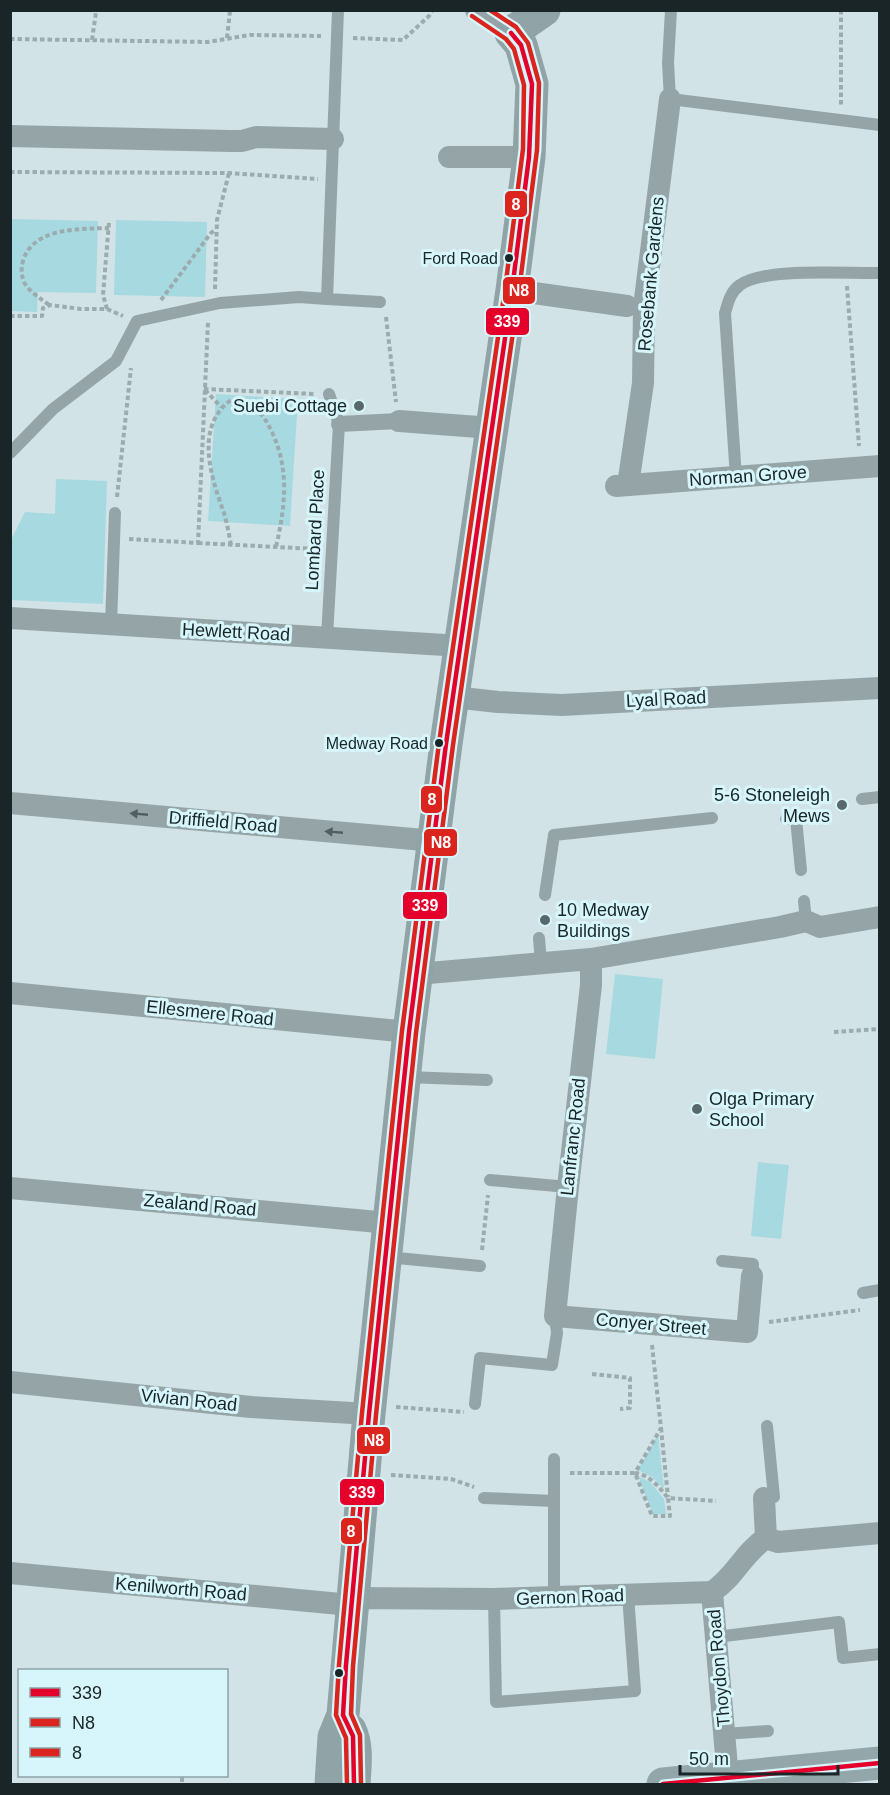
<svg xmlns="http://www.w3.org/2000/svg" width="890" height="1795" viewBox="0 0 890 1795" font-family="Helvetica,sans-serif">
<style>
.green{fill:#a7d9e0}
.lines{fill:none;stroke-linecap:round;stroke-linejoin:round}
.path{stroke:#9cabad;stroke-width:4;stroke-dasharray:4.5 3;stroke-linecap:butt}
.service{stroke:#95a5a7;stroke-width:12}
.pedestrian{stroke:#95a5a7;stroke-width:16}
.minor{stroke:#95a5a7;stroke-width:22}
.secondary{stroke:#90a3a6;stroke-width:33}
.primary{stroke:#93a7aa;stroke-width:33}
.bus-1-casing{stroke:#d6f6fb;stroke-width:9}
.bus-2-casing{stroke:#d6f6fb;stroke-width:9}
.bus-3-casing{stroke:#d6f6fb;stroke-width:9}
.bus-1{stroke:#e4002b;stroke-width:4.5}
.bus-2{stroke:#dc241f;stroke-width:4.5}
.bus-3{stroke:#dc241f;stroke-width:4.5}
.oneway{fill:#515f61}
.bus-dot{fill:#192527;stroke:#d6f6fb;stroke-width:2}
.poi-dot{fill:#59686a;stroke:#d6f6fb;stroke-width:2}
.labels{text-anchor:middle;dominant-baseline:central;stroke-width:6;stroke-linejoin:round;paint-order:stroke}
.bus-label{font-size:16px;fill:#192527;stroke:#d6f6fb;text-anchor:end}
.street-label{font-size:18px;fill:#192527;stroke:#d6f6fb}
.poi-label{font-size:18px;fill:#192527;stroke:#d6f6fb;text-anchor:end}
.line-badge{stroke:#d6f6fb;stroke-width:2}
.badge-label{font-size:16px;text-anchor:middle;font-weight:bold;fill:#fff}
</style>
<rect width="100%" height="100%" fill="#d1e3e6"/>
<path class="green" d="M11,219L98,221L96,293L38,292L37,312L11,311Z
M116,220L207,222L205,297L114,295Z
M216,394L298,399L290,526L208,521Z
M56,479L107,481L103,604L11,600V540L25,512L55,514Z
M615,974L663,979L655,1059L606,1054Z
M758,1162L789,1165L781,1239L751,1236Z
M658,1434L664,1489L652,1477L638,1470Z
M638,1476L650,1482L664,1499L666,1514H653Z"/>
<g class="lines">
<path class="path" d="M841,10V105
M227,38L230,11
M353,38L403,40L429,16L432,11
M10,39L208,42L250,35L321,36
M92,40L96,12
M10,172L229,173L318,179
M847,286L859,446
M215,289L217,220L229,173
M161,300L211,233L216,229
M49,305C32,292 17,285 23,261C33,227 80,229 109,228
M107,309L103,295L109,222
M10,316H42L43,308L50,305L81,309H107L123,316
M386,317L396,402
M204,389L315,394
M205,390L221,407
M117,497L131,368
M129,539L198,543L208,322
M198,543L317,549
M231,545C229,534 227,523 224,513C211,477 194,427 231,400C253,402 263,413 272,432C290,471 285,507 276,547
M834,1032L880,1029
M482,1250L488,1195
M769,1322L860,1310
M652,1345L661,1428L635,1473C650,1475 659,1487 668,1498
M592,1374L630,1378V1408L620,1409
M396,1407L464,1412
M661,1428L668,1497
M570,1473H635L652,1516H670L668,1498L716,1501
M391,1475L451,1479L474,1487
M182,1782V1776"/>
<path class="service" d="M671,10L668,63L670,99L880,125
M327,299L380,302
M10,453L53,409L116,361L137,321L220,303L299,297L327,299L338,10
M736,478L725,313C728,303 730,292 740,285C764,267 847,274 880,273
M111,624L115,513
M327,637L339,424L329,394
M862,799L880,797
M786,819H796L801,870
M545,895L554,835L712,818
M804,901L806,921
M539,938L541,963
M406,1077L487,1080
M490,1180L568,1187
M387,1257L480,1266
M722,1261L753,1264L752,1276
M863,1293L880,1290
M475,1404L480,1358L552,1365L557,1333L555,1316
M484,1498L554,1501
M764,1498L774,1497L767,1426
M554,1598V1459
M494,1599L496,1702L635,1691L628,1595
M716,1637L839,1622L843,1658L880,1654
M724,1734L768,1731"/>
<path class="pedestrian" d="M339,424L399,421"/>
<path class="minor" d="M476,10L511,33
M10,136L230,141H242L256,137L333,139
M449,157H529
M512,290L627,306
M399,421L492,428
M628,485L643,383L644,307L670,99
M616,486L880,466
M10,618L461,646
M453,697L498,702L562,705L880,688
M10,803L435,841
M591,959V985L568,1187L555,1316L747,1332L752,1276
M417,974L591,959L780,927L806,921L820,927L880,917
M10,993L409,1032
M10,1188L389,1223
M10,1382L251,1407L369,1414
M764,1498L766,1538
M10,1573L351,1605
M712,1592L728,1779
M352,1598L494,1599L712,1592C736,1576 742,1554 766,1538L778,1542L880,1533"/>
<path class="secondary" d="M350,1730C358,1746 355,1767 354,1784
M331,1784L334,1737L343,1715L369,1414L409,1032L446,744L512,290L529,157L532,84L521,45L511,33L544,10"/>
<path class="primary" d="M663,1784L880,1763"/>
<defs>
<path id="bus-1" d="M354,1784L353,1736L343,1715L346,1665L369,1414L409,1032L446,744L512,290L529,157L532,84L521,45L511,33
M663,1784L880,1763"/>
<path id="bus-2" d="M361,1784L360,1735L351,1714L353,1666L376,1415L416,1033L453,745L519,291L537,150L539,83L528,43L516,27L490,10"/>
<path id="bus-3" d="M347,1784L346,1738L336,1715L339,1665L362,1413L402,1031L439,743L505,289L523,149L524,85L514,49L506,39L472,16"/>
</defs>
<use href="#bus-1" class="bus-1-casing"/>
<use href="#bus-2" class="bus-2-casing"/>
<use href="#bus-3" class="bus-3-casing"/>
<use href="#bus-1" class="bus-1"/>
<use href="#bus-2" class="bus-2"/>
<use href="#bus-3" class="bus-3"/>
</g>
<defs><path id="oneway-solid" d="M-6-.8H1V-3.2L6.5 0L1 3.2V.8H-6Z" transform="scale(1.5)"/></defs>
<g class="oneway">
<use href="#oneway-solid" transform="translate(139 814) rotate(-175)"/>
<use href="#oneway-solid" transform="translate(334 832) rotate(-175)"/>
</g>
<g class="bus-dot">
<circle cx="509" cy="258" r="5"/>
<circle cx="439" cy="743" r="5"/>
<circle cx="339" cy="1673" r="5"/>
</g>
<g class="poi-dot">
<circle cx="359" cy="406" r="6"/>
<circle cx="842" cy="805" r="6"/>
<circle cx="545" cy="920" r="6"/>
<circle cx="697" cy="1109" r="6"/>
</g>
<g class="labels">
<g class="bus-label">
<text x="498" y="258">Ford Road</text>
<text x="428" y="743">Medway Road</text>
</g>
<g class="street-label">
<text transform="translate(651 274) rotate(-85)">Rosebank Gardens</text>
<text transform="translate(748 476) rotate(-4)">Norman Grove</text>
<text transform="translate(315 530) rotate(-87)">Lombard Place</text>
<text transform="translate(236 632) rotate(3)">Hewlett Road</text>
<text transform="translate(666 699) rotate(-3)">Lyal Road</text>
<text transform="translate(223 822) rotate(5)">Driffield Road</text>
<text transform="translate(210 1013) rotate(6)">Ellesmere Road</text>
<text transform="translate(573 1137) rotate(-84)">Lanfranc Road</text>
<text transform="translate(200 1205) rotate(5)">Zealand Road</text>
<text transform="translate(651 1324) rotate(5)">Conyer Street</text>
<text transform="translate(189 1400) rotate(6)">Vivian Road</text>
<text transform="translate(181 1589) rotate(5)">Kenilworth Road</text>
<text transform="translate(570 1597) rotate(-2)">Gernon Road</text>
<text transform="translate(719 1668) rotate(-95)">Thoydon Road</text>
</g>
<g class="poi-label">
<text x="347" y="406">Suebi Cottage</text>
<text x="830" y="795">5-6 Stoneleigh<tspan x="830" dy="21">Mews</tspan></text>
<text x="557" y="910" text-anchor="start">10 Medway<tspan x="557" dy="21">Buildings</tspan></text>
<text x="709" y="1099" text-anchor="start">Olga Primary<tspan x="709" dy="21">School</tspan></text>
</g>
</g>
<g class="line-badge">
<rect x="504" y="190" width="24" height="28" rx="6" fill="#dc241f"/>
<rect x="502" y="276" width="34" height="29" rx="6" fill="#dc241f"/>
<rect x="485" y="307" width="45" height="29" rx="6" fill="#e4002b"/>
<rect x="420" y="785" width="23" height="29" rx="6" fill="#dc241f"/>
<rect x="423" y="828" width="35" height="29" rx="6" fill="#dc241f"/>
<rect x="402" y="891" width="46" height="29" rx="6" fill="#e4002b"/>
<rect x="356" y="1426" width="35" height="29" rx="6" fill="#dc241f"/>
<rect x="339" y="1478" width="46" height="28" rx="6" fill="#e4002b"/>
<rect x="340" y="1517" width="23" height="28" rx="6" fill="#dc241f"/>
</g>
<g class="badge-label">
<text x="516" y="210">8</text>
<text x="519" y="296">N8</text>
<text x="507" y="327">339</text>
<text x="432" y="805">8</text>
<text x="441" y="848">N8</text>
<text x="425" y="911">339</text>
<text x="374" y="1446">N8</text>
<text x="362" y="1498">339</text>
<text x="351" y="1537">8</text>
</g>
<rect width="890" height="1795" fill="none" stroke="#192527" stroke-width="24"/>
<rect x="18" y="1669" width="210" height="108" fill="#d6f6fb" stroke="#8aa2a6" stroke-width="1.5"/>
<rect x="30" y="1688" width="30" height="9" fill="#e4002b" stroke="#8aa2a6" stroke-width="1.5"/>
<text x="72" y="1699" font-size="18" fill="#192527">339</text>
<rect x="30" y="1718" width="30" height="9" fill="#dc241f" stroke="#8aa2a6" stroke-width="1.5"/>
<text x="72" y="1729" font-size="18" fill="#192527">N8</text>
<rect x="30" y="1748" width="30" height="9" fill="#dc241f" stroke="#8aa2a6" stroke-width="1.5"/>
<text x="72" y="1759" font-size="18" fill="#192527">8</text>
<path d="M680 1765v9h158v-9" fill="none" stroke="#192527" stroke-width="3"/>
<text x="689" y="1765" font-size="18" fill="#192527" stroke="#d6f6fb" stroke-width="4.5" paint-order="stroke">50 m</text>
</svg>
